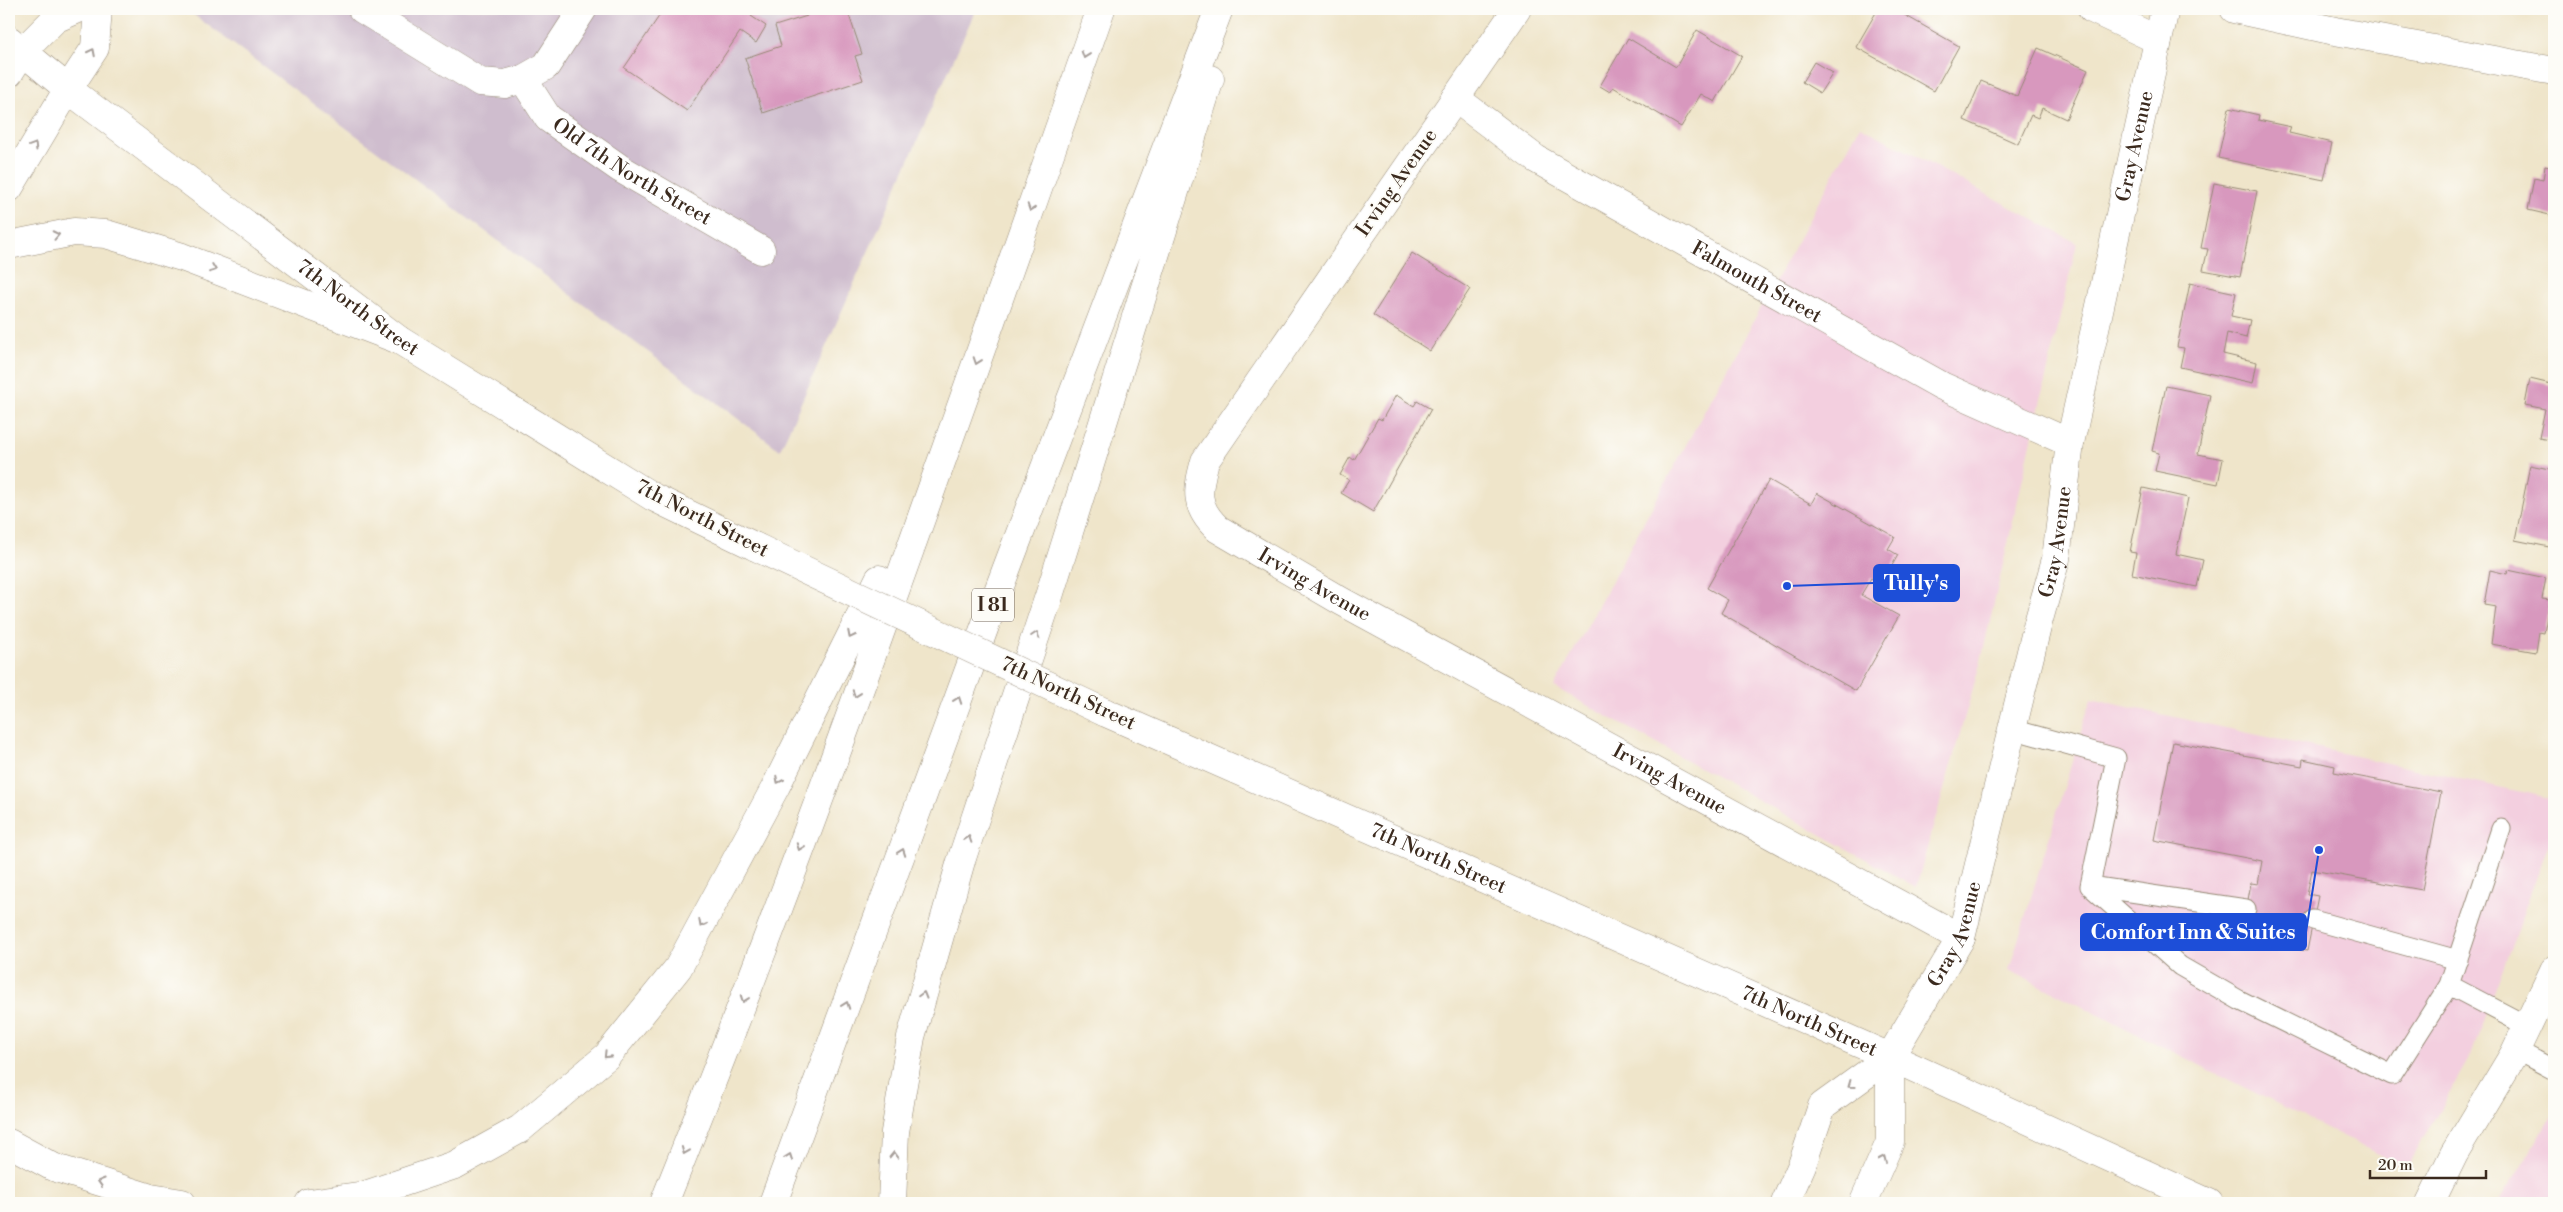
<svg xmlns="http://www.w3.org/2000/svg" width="2563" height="1212" viewBox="0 0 2563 1212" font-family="'Libre Bodoni',serif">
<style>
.built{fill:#f3cfdf}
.industrial{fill:#cfbdce}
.building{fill:#d898be}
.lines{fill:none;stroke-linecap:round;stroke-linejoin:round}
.lane-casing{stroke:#958874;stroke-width:21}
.street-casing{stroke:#958874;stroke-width:29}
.secondary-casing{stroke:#958874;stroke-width:29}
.highway-casing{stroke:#958874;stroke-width:29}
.lane{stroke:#fff;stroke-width:19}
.street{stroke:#fff;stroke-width:28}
.secondary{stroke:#fff;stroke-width:28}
.highway{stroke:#fff;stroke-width:28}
.secondary-bridge-casing{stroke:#958874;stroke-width:29;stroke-linecap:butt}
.secondary-bridge{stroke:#fff;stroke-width:28}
.oneway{stroke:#a79f9a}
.labels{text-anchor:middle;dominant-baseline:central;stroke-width:4;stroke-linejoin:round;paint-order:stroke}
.shield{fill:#fdfcf7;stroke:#75695f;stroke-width:1}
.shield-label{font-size:19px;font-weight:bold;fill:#3b2a1e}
.street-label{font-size:20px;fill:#3b2a1e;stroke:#fdfcf7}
.leader{fill:none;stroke:#1d4ed8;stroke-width:2}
.callout-dot{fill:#1d4ed8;stroke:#fdfcf7;stroke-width:2}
.callout{fill:#1d4ed8;stroke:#1d4ed8;stroke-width:2}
.callout-label{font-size:21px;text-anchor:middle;font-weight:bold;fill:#fff}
</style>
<rect width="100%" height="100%" fill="#fdfcf7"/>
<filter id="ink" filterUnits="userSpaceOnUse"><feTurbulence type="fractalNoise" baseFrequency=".02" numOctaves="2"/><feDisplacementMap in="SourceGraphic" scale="10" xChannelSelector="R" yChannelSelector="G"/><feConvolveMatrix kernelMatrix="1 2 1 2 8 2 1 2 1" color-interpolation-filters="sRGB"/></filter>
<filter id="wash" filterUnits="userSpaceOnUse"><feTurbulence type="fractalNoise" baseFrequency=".0096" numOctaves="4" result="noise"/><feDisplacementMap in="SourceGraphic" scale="20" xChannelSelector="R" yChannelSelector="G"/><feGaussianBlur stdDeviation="1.12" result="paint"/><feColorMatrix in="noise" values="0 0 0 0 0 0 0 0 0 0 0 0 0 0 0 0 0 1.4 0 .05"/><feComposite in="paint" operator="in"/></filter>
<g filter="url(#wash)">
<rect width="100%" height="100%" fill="#efe5ca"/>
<path class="built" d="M1860,126L2077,243L1981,660L1916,887L1554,687Z
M2091,699L2554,799V829L2471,1055L2406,1168L2009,970Z
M2554,1113V1203H2498Z"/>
<path class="industrial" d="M186,9H976L780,450Z"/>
<g id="blocks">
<path class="building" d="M664,9H756L751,16L766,26L756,43L740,32L687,111L624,68Z
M807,9H823V11L847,9L862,54L855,56L863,80L763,113L745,58L781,46L775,26L807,16Z
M1878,9H1894L1959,46L1934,91L1856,47Z
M1697,30L1742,56L1715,102L1701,94L1681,127L1613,87L1610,92L1600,86L1628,38L1676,67Z
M2038,48L2088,70L2066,119L2042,108L2038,118L2031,115L2018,144L1964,120L1981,81L2017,96Z
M1814,62L1833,73L1820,93L1802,82Z
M2229,108L2259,115L2258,120L2291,127L2289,133L2332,143L2324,180L2218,158Z
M2545,166L2554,168V216L2528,210L2534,178L2543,180Z
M2214,183L2257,191L2240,277L2203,270L2208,249L2201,248Z
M1412,253L1470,289L1430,351L1373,315Z
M2190,283L2236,293L2231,316L2250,320L2246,338L2227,333L2223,354L2257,362L2253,383L2180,367L2184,348L2177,347Z
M2554,374V441L2539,438L2545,409L2525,405L2530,379L2551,384Z
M2166,386L2210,395L2198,454L2223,459L2218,484L2155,471L2159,453L2152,451Z
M1396,395L1414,406L1417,401L1431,409L1373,512L1341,493L1349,480L1340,475L1350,457L1354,460L1378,418L1382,420Z
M2530,465L2554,470V548L2515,540Z
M1769,480L1811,504L1817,493L1895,537L1888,549L1898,555L1881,585L1871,578L1861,595L1899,616L1856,691L1721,613L1728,600L1707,588Z
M2143,488L2188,498L2176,554L2203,560L2197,587L2132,574L2136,553L2130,552Z
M2490,570L2507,574L2508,570L2546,578L2542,599L2550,600L2544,633L2539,632L2536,652L2491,644L2496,607L2484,605Z
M2173,742L2302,766L2303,759L2335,766L2334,772L2441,792L2422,890L2312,870L2307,894L2318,896L2307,951L2241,939L2251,883L2258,884L2262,861L2154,840Z"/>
</g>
</g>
<g filter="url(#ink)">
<use href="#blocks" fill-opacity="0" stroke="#958874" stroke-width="1"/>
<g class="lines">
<defs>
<path id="lane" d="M2012,729L2116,758L2090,886L2180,966L2239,1000L2392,1075L2449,985L2527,1026
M2090,886L2246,909
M2313,920L2458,960
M2449,985L2501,829
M2516,1050L2554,1070"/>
<g id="street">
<path d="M362,9L480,82L505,84L523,79L546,66L583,9"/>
<path id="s1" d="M1517,9L1205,461C1197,490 1194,507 1218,529L1341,601L1961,938"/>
<path d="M2092,9L2158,40"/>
<path d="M2234,9L2335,31L2554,71"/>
<path d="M23,51L55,19L78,9"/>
<path id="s2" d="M523,79L548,118L621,169L761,250"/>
<path d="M68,89L95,48L98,9"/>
<path id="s3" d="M1455,98L1536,159L1942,386L2070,443"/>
<path id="s4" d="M1890,1057L1961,938L2038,623L2056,559L2070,443L2165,9"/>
<path d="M2430,1203L2454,1154L2514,1054L2554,970"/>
</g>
<g id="secondary">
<path id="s5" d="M9,40L68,89L399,340L653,497L756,547"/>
<path id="s6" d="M1104,712L1890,1057L2209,1203"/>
</g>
<path id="highway" d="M9,73L23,51
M9,188L68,89
M9,245L74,232L106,234L182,257L399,340
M9,1143L53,1167L151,1198L182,1203
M309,1203L365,1195L455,1165L520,1129L607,1056L678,968L776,786L879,579
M664,1203C822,810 960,409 1101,9
M773,1203L992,607L1219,9
M892,1203L895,1132L911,1037L961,861L1050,593L1210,79
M1785,1203L1802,1165L1822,1106L1890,1057
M1863,1203L1890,1142V1057"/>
</defs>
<use href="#lane" class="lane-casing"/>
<use href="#street" class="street-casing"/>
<use href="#secondary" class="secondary-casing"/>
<use href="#highway" class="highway-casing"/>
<use href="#lane" class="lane"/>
<use href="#street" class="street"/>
<use href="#secondary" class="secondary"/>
<use href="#highway" class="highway"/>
<defs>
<path id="secondary-bridge" d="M756,547L1104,712"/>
</defs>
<use href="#secondary-bridge" class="secondary-bridge-casing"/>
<use href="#secondary-bridge" class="secondary-bridge"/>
</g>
<defs><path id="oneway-chevron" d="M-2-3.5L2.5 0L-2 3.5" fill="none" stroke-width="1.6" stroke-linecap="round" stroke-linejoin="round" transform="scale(1.25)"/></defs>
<g class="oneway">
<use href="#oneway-chevron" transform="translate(92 52) rotate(-63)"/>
<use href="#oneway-chevron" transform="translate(1085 55) rotate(109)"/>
<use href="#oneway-chevron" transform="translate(34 146) rotate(-59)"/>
<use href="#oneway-chevron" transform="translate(1031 208) rotate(109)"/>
<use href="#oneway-chevron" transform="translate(56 235) rotate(-12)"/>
<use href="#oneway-chevron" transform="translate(213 269) rotate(21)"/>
<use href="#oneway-chevron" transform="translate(977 361) rotate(109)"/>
<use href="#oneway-chevron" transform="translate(851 635) rotate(117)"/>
<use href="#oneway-chevron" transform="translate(1036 635) rotate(-72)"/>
<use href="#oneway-chevron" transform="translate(856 694) rotate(110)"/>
<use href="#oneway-chevron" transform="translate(958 700) rotate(-70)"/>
<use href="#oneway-chevron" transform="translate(779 780) rotate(117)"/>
<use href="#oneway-chevron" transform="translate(968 839) rotate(-72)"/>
<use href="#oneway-chevron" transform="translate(800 847) rotate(110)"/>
<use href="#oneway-chevron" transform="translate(902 852) rotate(-70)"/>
<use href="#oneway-chevron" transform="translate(702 924) rotate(118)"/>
<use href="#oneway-chevron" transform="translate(923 995) rotate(-74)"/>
<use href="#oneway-chevron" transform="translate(744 999) rotate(110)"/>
<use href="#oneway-chevron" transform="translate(846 1005) rotate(-70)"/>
<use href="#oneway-chevron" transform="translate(607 1055) rotate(134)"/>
<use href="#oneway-chevron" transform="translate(1851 1085) rotate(144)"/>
<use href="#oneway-chevron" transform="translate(685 1151) rotate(112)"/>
<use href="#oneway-chevron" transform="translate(894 1155) rotate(-88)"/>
<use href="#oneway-chevron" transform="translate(789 1157) rotate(-70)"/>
<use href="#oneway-chevron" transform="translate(1883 1159) rotate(-66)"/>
<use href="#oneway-chevron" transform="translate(101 1182) rotate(-163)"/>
</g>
</g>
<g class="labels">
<rect class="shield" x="972" y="588.5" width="42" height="33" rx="4"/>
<g class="shield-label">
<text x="993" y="605">I 81</text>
</g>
<g class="street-label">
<text stroke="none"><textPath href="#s4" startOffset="950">Gray Avenue</textPath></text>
<text stroke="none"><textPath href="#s2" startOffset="146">Old 7th North Street</textPath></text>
<text transform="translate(1397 183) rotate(-55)">Irving Avenue</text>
<text stroke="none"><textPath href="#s3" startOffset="354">Falmouth Street</textPath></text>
<text stroke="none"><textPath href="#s5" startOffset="440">7th North Street</textPath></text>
<text transform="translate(702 519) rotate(27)">7th North Street</text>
<text stroke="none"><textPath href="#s4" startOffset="546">Gray Avenue</textPath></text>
<text stroke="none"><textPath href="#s1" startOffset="735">Irving Avenue</textPath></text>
<text transform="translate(1068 694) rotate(25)">7th North Street</text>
<text stroke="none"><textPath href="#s1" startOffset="1140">Irving Avenue</textPath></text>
<text stroke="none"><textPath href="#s6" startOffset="365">7th North Street</textPath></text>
<text stroke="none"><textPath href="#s4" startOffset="140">Gray Avenue</textPath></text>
<text stroke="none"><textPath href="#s6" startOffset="770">7th North Street</textPath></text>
</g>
</g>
<path class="leader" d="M1787 586L1874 583M2319 850L2306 932"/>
<g class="callout-dot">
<circle cx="1787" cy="586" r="5"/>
<circle cx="2319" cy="850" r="5"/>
</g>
<g class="callout">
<rect x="1874" y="565" width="85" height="36" rx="5"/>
<rect x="2081" y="914" width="225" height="36" rx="5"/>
</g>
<g class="callout-label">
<text x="1916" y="590">Tully's</text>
<text x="2193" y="939">Comfort Inn &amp; Suites</text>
</g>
<rect width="2563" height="1212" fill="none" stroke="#fdfcf7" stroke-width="30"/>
<path d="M2370 1170v8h116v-8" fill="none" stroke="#3b2a1e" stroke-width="2.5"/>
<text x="2378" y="1170" font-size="15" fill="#3b2a1e" stroke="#fdfcf7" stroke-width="4" paint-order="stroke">20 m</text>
</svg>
